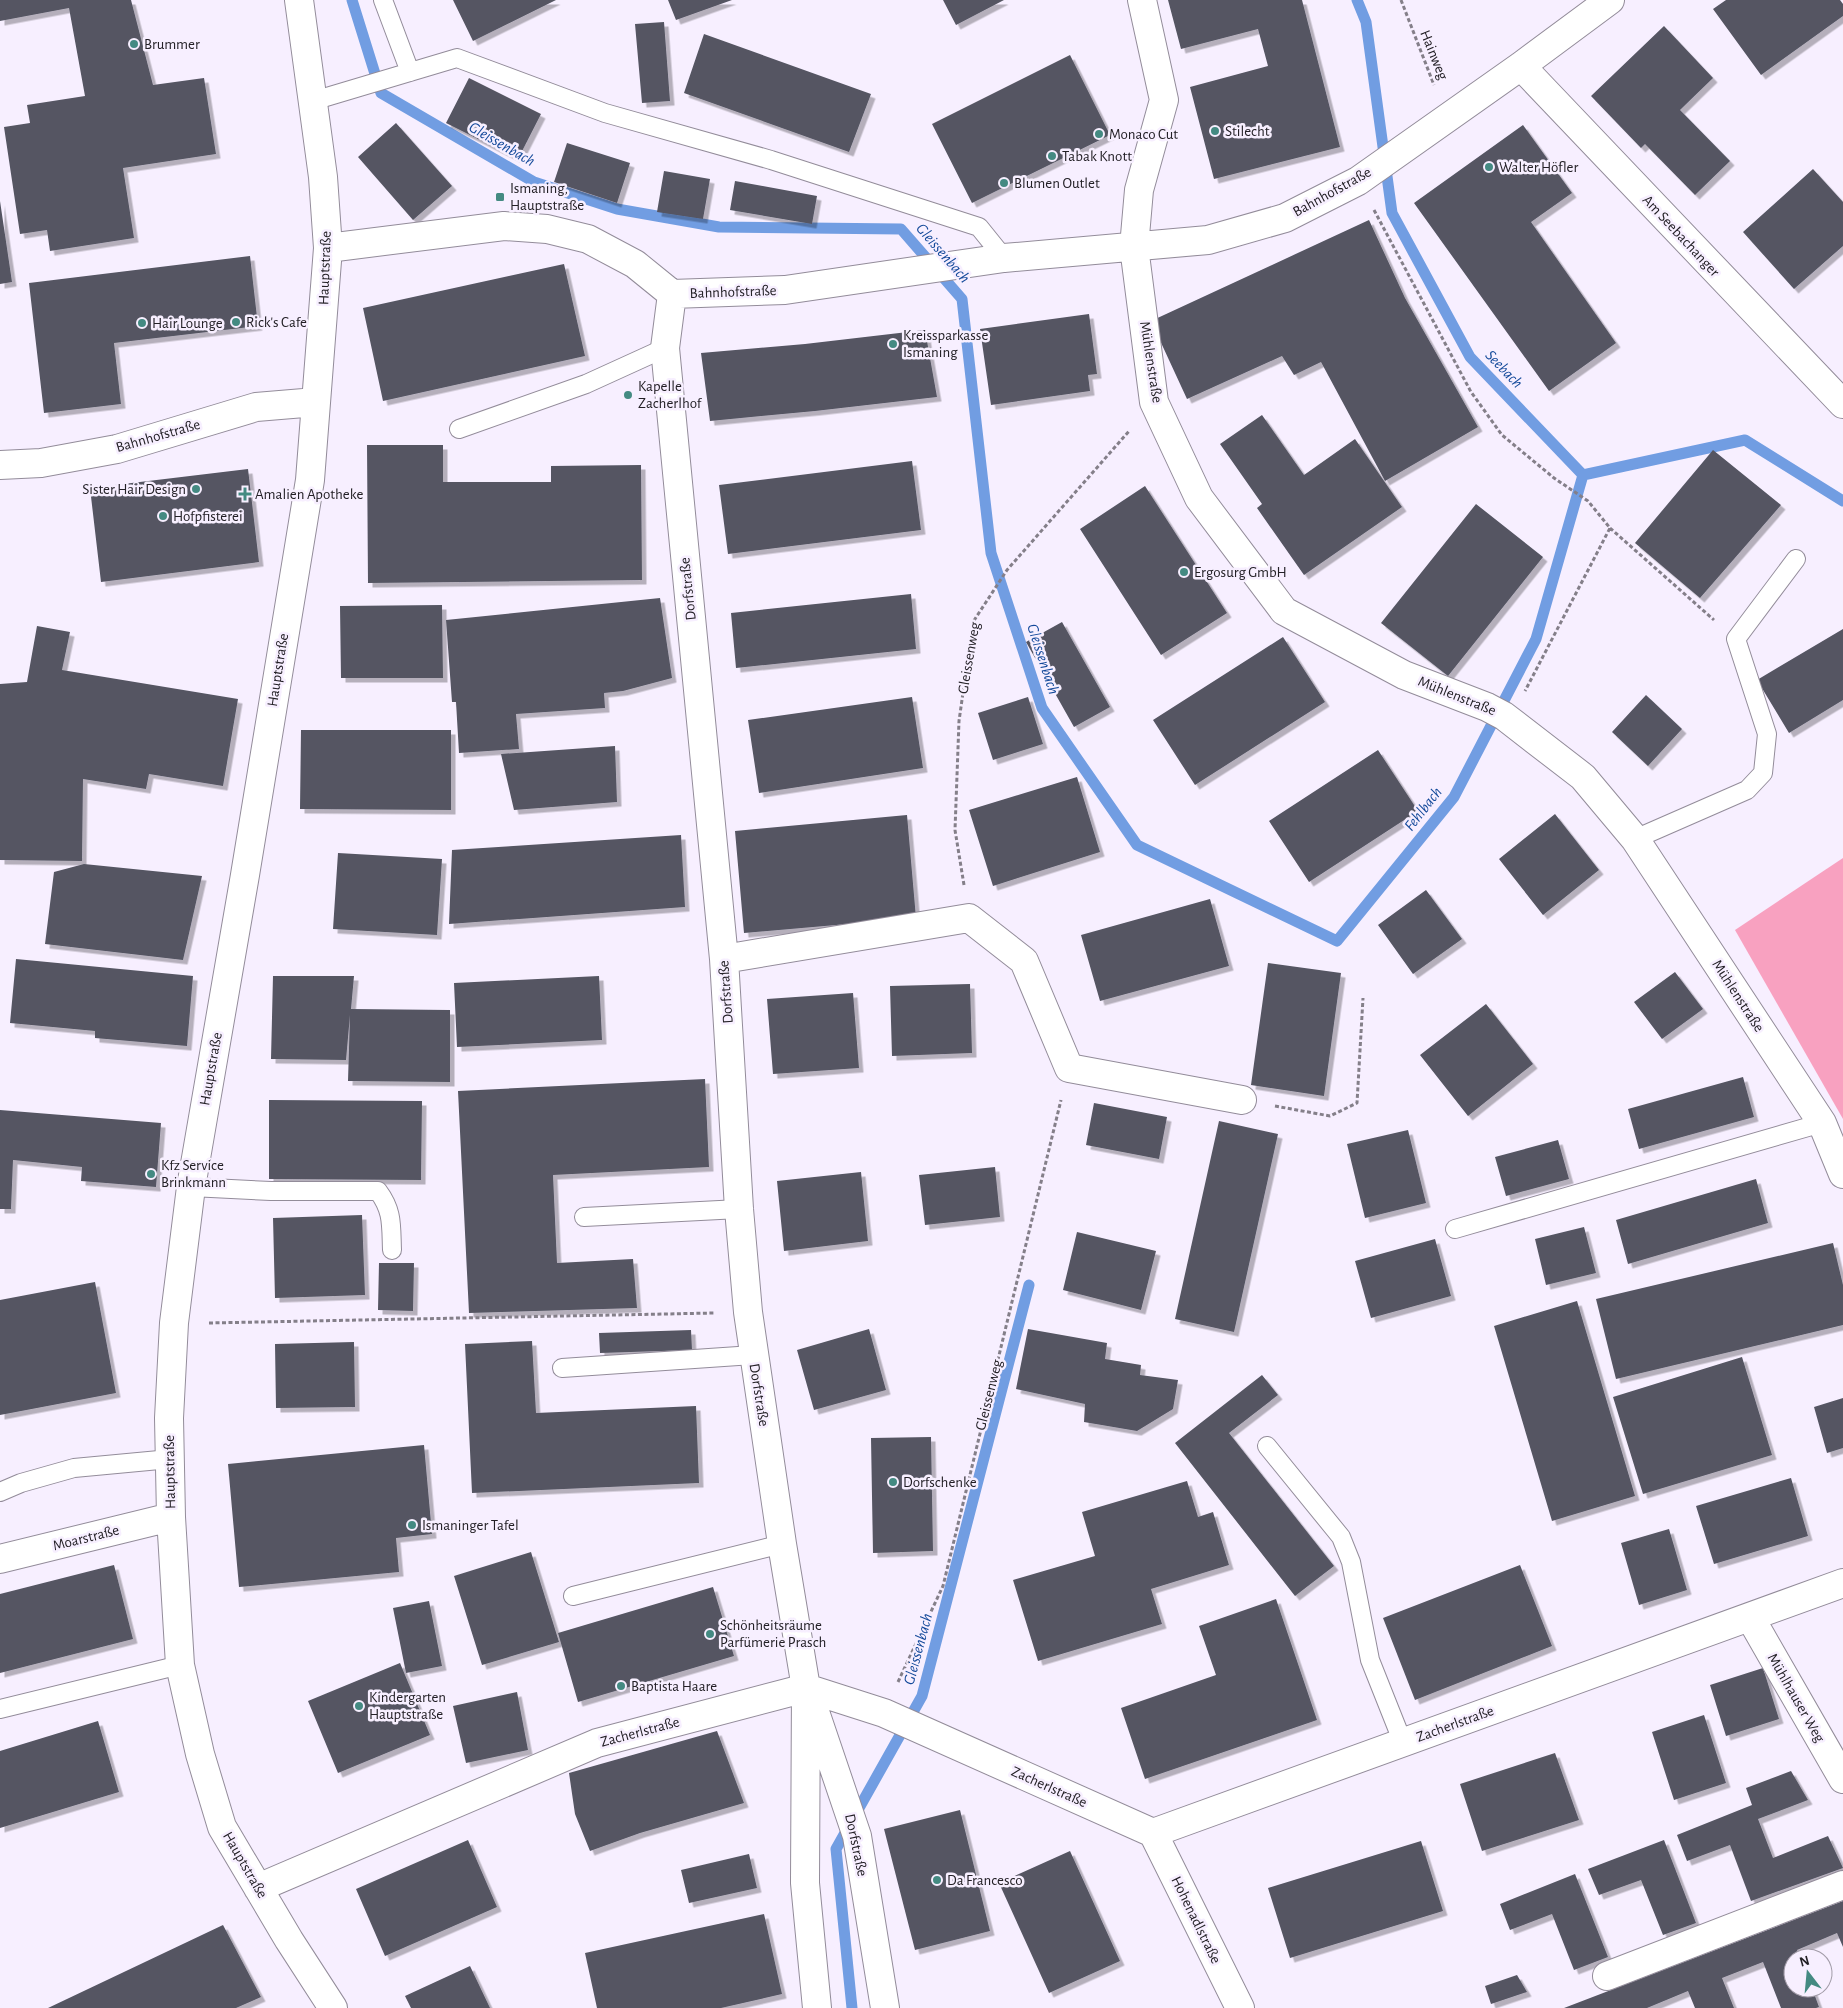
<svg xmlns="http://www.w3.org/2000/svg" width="1843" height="2008" viewBox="0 0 1843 2008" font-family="'Alegreya Sans',sans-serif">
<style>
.green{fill:#f8a1c0}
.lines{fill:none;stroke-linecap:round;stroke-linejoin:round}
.stream{stroke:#719de2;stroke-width:11}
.building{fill:#545562;filter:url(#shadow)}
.service-casing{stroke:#938c9a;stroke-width:20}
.minor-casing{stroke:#938c9a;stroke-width:30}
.path{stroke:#847f89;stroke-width:3;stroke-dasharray:4 2.5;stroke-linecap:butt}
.service{stroke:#fff;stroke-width:18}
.minor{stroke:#fff;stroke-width:28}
.poi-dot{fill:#448a82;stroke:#f7efff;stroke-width:2}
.labels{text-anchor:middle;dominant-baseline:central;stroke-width:5;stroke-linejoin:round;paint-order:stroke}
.poi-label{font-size:15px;fill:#232026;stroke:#f7efff;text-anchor:start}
.street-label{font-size:15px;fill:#232026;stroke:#f7efff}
.water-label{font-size:16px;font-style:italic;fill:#13499a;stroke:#f7efff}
</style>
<defs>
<filter id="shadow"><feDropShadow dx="4.5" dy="4.5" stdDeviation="0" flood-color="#0004"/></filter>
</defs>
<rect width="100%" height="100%" fill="#f7efff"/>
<path class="green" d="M1843,858V1119L1735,930Z"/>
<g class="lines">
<path class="stream" d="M352,0L381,93L534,182L617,209L719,227L901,229L962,299L991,553L1042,708L1137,845L1337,941L1454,797L1536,639L1583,475
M1357,0L1366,22L1392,213L1470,357L1583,475L1745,440L1843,501
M852,2008L836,1849L922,1696L1029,1285"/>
</g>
<path class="building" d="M0,0H131L153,85L204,78L216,154L123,168L134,238L50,251L47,230L20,234L4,127L30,123L27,105L85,96L69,8L0,21Z
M453,0H556L473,41Z
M668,0H732L676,20Z
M943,0H1004L956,25Z
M1168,0H1302L1340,147L1214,179L1190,87L1268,66L1258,29L1181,49Z
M1726,0H1840L1843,4V16L1761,75L1713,9Z
M664,22L670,101L642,103L635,24Z
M1664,26L1713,78L1680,110L1730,161L1695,195L1645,144L1641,148L1591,96Z
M704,34L871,94L849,152L684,93Z
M1070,55L1110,135L972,203L932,124Z
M469,78L541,114L518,159L446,123Z
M396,123L452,186L413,220L358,157Z
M1523,125L1572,193L1531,222L1616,343L1549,391L1414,203Z
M567,143L630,163L617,203L554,182Z
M1813,169L1843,202V246L1794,289L1743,232Z
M664,171L710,179L703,219L657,212Z
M735,181L817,196L812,224L730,210Z
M0,201L12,282L0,284Z
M1369,220L1405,298L1478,427L1385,481L1321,362L1294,375L1282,356L1187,399L1151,321Z
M250,256L258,326L114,343L121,404L44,413L29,283Z
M564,264L585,356L383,401L363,308Z
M1089,314L1097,374L1088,375L1090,391L991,405L980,329Z
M925,330L937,397L815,411L710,421L701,353L805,344Z
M1262,415L1304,475L1355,439L1402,507L1304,575L1257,508L1262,504L1220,444Z
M367,445H443V482H551V466L641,465L642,580L368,583Z
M1713,450L1781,505L1700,598L1635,543Z
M912,461L921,530L728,554L719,485Z
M248,469L259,562L101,582L90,488Z
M1145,486L1227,613L1161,655L1080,529Z
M1476,504L1543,557L1448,676L1381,623Z
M911,594L916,649L736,668L731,613Z
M660,598L672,678L623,691L604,693L605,708L516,714L519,749L459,753L456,702H452L446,620Z
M442,605L443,678H341L340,606Z
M1062,622L1110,707L1074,727L1026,642Z
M37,626L70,632L62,670L238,699L223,786L149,774L146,789L83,779L82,861L0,860V684L27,682Z
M1843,629V700L1789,733L1757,680Z
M1283,637L1325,702L1195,785L1153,720Z
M1646,695L1682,729L1648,766L1612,732Z
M912,697L923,768L759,793L748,720Z
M1028,697L1043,744L993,760L978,713Z
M301,730H451V810L300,809Z
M615,746L617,802L514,810L501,754Z
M1378,750L1418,811L1309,882L1269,821Z
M1077,777L1100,852L993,886L969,810Z
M1555,814L1599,870L1543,915L1499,859Z
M907,815L916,918L744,933L735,831Z
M681,835L685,907L449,924L452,850Z
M338,853L442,859L437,935L333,929Z
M84,864L202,876L183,960L45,944L54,872Z
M1426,890L1462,939L1413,974L1378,925Z
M1210,899L1229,966L1100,1001L1081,935Z
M16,959L193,976L187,1046L95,1038V1031L10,1023Z
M1268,963L1341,973L1324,1096L1251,1085Z
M1675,972L1703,1009L1662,1039L1634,1002Z
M273,976H354L351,1009L450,1010V1082L348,1081L350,1015L346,1060L271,1059Z
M599,976L602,1040L457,1047L454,983Z
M970,984L972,1053L892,1056L890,986Z
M853,993L859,1068L773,1074L767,999Z
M1486,1004L1533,1064L1468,1116L1420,1055Z
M1743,1077L1754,1117L1639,1149L1628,1109Z
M705,1079L709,1167L553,1175L557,1263L633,1259L637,1308L469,1313L458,1091Z
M269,1100L422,1101L421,1180L269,1179Z
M1094,1103L1167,1117L1159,1159L1086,1145Z
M0,1110L161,1123L156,1187L81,1181L82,1167L13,1160L11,1209H0Z
M1219,1121L1278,1134L1234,1332L1175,1319Z
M1408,1130L1426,1203L1365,1218L1347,1144Z
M1558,1140L1569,1179L1506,1196L1495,1157Z
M995,1167L1000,1217L925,1225L919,1175Z
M861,1172L868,1241L784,1251L777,1181Z
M1756,1179L1768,1223L1628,1264L1616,1220Z
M362,1215L365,1295L275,1298L273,1218Z
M1584,1227L1596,1273L1546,1285L1535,1239Z
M1077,1232L1156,1251L1141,1310L1063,1290Z
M1435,1239L1451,1296L1371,1318L1355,1261Z
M1833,1243L1843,1285V1325L1616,1379L1596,1299Z
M379,1263H414L413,1311L378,1310Z
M95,1282L116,1393L0,1415V1300Z
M1577,1301L1635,1496L1552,1521L1494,1326Z
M869,1329L886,1390L814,1410L797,1350Z
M1028,1329L1107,1343L1105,1359L1141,1365L1140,1375L1178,1380L1173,1409L1137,1431L1084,1422L1085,1404L1016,1389Z
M691,1330L692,1350L600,1353L599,1333Z
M532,1341L536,1413L696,1406L699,1483L472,1493L465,1344Z
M354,1342L355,1407L276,1408L275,1344Z
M1742,1357L1772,1455L1643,1494L1613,1397Z
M1262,1375L1278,1395L1229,1433L1334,1566L1295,1596L1175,1443Z
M1843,1398V1448L1827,1453L1814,1407Z
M931,1437L933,1551L873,1553L871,1438Z
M424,1445L432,1534L396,1538L399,1572L239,1587L228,1464Z
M1791,1478L1808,1536L1714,1564L1696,1506Z
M1187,1481L1198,1517L1213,1512L1229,1565L1151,1589L1162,1624L1038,1661L1013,1580L1095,1556L1082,1512Z
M1669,1529L1687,1590L1639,1605L1621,1543Z
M531,1552L559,1642L482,1665L454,1576Z
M114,1565L133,1639L0,1673V1594Z
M1520,1565L1552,1646L1415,1700L1383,1618Z
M713,1587L734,1656L578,1702L558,1633Z
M1276,1599L1317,1720L1145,1779L1121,1708L1216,1675L1199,1626Z
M429,1601L442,1666L406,1673L393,1608Z
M400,1663L430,1735L338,1773L308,1701Z
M1763,1668L1779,1719L1726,1736L1710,1685Z
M517,1692L528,1750L466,1763L453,1706Z
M1704,1715L1726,1783L1674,1800L1652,1732Z
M98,1721L119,1792L0,1828V1751Z
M717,1731L744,1803L640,1833L590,1851L575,1814L569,1773Z
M1555,1753L1579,1820L1482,1851L1460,1784Z
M1791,1771L1808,1800L1758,1819L1773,1858L1828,1836L1843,1868L1751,1901L1730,1845L1687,1861L1677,1835L1752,1805L1746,1788Z
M960,1810L990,1931L915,1950L884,1829Z
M468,1840L497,1907L385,1956L356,1889Z
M1664,1840L1696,1923L1663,1935L1641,1880L1599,1895L1588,1869Z
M1421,1841L1443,1911L1290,1958L1268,1888Z
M1070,1851L1120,1961L1049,1993L999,1883Z
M749,1854L757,1888L689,1903L681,1870Z
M1575,1874L1608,1957L1574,1970L1552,1914L1510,1930L1500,1904Z
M1843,1901V1947L1837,1933L1797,1950L1800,1958H1793V1988H1812L1819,2007L1816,2008H1781L1763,1962L1722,1978L1734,2008H1695L1688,1991L1647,2008H1564Z
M764,1914L782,1994L721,2008H597L585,1953Z
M223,1925L261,1997L236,2008H48Z
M470,1966L490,2008H411L405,1996Z
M1517,1975L1527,1992L1491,2004L1485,1986Z"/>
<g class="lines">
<defs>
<path id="service" d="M383,0L410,72
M313,101L457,58L605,113L771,160L979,227L1004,258
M459,429L586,384L665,348
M1635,839L1747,790L1763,773L1767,734L1736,639L1796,559
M191,1187L271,1191H378C393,1211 391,1225 392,1250
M584,1217L739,1209
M1455,1229L1822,1123
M562,1368L753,1355
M1267,1446L1341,1537L1351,1562L1370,1660L1403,1743
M0,1492L21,1483L74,1468L170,1459
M573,1596L782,1544
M0,1709L180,1665"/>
<path id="minor" d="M299,0L323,177L328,248L310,480L245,875L191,1187L174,1323L169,1418L171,1517L180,1665L200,1754L222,1827L289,1940L333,2008
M1142,0L1164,100L1139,190L1134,247L1154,402L1199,498L1284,611L1404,675L1487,707L1504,716L1583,777L1635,839L1822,1123L1843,1174
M1521,66L1843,404
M328,248L504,226L547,229L588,239L635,264L672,294L785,290L1004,258L1208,240L1285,218L1358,181L1521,66L1610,0
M672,294L665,348L724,959L739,1209L748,1312L782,1544L806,1688L805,1883L817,2008
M0,465L41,463L117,449L256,407L316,402
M724,959L969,918L1024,961L1069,1068L1242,1100
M0,1559L171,1517
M1750,1617L1843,1779
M813,1706L857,1836L885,2008
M1153,1833L1240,2008
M258,1888L597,1743L806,1688L884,1713L1153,1833L1843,1583
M1607,1976L1843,1885"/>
</defs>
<use href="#service" class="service-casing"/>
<use href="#minor" class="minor-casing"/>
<path class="path" d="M1401,0L1434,85
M1374,210L1471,392L1502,435L1554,478L1588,501L1610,528L1525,691
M1610,528L1714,620
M964,885L955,830L959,721L973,622L1007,570L1130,430
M1275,1106L1330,1116L1357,1103L1363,998
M209,1323L715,1313
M898,1682L943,1586L1061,1100"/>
<use href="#service" class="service"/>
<use href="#minor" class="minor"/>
</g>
<g class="poi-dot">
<circle cx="134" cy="44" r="5"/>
<circle cx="1215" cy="131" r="5"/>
<circle cx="1099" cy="134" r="5"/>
<circle cx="1052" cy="156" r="5"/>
<circle cx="1489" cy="167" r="5"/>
<circle cx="1004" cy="183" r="5"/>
<rect x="495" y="192" width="10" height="10" rx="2.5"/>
<circle cx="236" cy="322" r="5"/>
<circle cx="142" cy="323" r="5"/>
<circle cx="893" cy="344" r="5"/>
<circle cx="628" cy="395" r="5"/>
<circle cx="196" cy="489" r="5"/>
<path d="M242.5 486.5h5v5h5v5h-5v5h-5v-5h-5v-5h5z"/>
<circle cx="163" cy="516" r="5"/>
<circle cx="1184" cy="572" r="5"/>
<circle cx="151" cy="1174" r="5"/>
<circle cx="893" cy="1482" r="5"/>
<circle cx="412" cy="1525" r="5"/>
<circle cx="710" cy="1634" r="5"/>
<circle cx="621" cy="1686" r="5"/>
<circle cx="359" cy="1706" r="5"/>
<circle cx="937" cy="1880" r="5"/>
</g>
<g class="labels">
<g class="poi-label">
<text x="144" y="44">Brummer</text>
<text x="1225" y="131">Stilecht</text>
<text x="1109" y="134">Monaco Cut</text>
<text x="1062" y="156">Tabak Knott</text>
<text x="1499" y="167">Walter Höfler</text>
<text x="1014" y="183">Blumen Outlet</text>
<text x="510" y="188">Ismaning,<tspan x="510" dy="17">Hauptstraße</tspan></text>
<text x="246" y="322">Rick's Cafe</text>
<text x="152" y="323">Hair Lounge</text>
<text x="903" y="335">Kreissparkasse<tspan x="903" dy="17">Ismaning</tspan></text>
<text x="638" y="386">Kapelle<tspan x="638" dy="17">Zacherlhof</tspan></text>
<text x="186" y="489" text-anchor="end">Sister Hair Design</text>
<text x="255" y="494">Amalien Apotheke</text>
<text x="173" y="516">Hofpfisterei</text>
<text x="1194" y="572">Ergosurg GmbH</text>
<text x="161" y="1165">Kfz Service<tspan x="161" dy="17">Brinkmann</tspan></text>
<text x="903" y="1482">Dorfschenke</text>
<text x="422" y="1525">Ismaninger Tafel</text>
<text x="720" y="1625">Schönheitsräume<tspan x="720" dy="17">Parfümerie Prasch</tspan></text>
<text x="631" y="1686">Baptista Haare</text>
<text x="369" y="1697">Kindergarten<tspan x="369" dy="17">Hauptstraße</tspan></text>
<text x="947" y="1880">Da Francesco</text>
</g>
<g class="street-label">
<text transform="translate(1434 55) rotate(68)">Hainweg</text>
<text transform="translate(1332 192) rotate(-29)">Bahnhofstraße</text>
<text transform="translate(1681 236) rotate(47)">Am Seebachanger</text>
<text transform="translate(325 268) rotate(-88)">Hauptstraße</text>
<text transform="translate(733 292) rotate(-2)">Bahnhofstraße</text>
<text transform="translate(1151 362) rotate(81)">Mühlenstraße</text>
<text transform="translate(158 436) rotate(-16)">Bahnhofstraße</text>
<text transform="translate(688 589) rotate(-96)">Dorfstraße</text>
<text transform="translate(969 658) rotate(-80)">Gleissenweg</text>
<text transform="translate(278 670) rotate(-81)">Hauptstraße</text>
<text transform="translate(1457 696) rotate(22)">Mühlenstraße</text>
<text transform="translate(726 992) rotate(-94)">Dorfstraße</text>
<text transform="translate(1738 996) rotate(57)">Mühlenstraße</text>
<text transform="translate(211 1069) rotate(-80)">Hauptstraße</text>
<text transform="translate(759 1395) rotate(81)">Dorfstraße</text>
<text transform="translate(989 1395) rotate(-76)">Gleissenweg</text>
<text transform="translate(170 1472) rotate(-91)">Hauptstraße</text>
<text transform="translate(86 1538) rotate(-14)">Moarstraße</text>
<text transform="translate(1796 1698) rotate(60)">Mühlhauser Weg</text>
<text transform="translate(1455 1724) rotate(-20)">Zacherlstraße</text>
<text transform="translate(640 1732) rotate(-15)">Zacherlstraße</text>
<text transform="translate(1049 1787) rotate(24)">Zacherlstraße</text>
<text transform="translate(856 1845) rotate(78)">Dorfstraße</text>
<text transform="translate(245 1865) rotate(60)">Hauptstraße</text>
<text transform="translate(1196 1920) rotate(64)">Hohenadlstraße</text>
</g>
<g class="water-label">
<text transform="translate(502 144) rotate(30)">Gleissenbach</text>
<text transform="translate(943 253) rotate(49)">Gleissenbach</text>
<text transform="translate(1504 369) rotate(46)">Seebach</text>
<text transform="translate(1043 659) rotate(72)">Gleissenbach</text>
<text transform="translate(1423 809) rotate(-52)">Fehlbach</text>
<text transform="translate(918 1649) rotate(-75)">Gleissenbach</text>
</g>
</g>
<g transform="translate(1808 1973) rotate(344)"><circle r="24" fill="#f7efff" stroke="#a29ca8"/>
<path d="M0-4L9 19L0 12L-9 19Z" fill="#448a82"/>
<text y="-8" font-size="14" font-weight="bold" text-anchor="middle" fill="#232026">N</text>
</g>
</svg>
